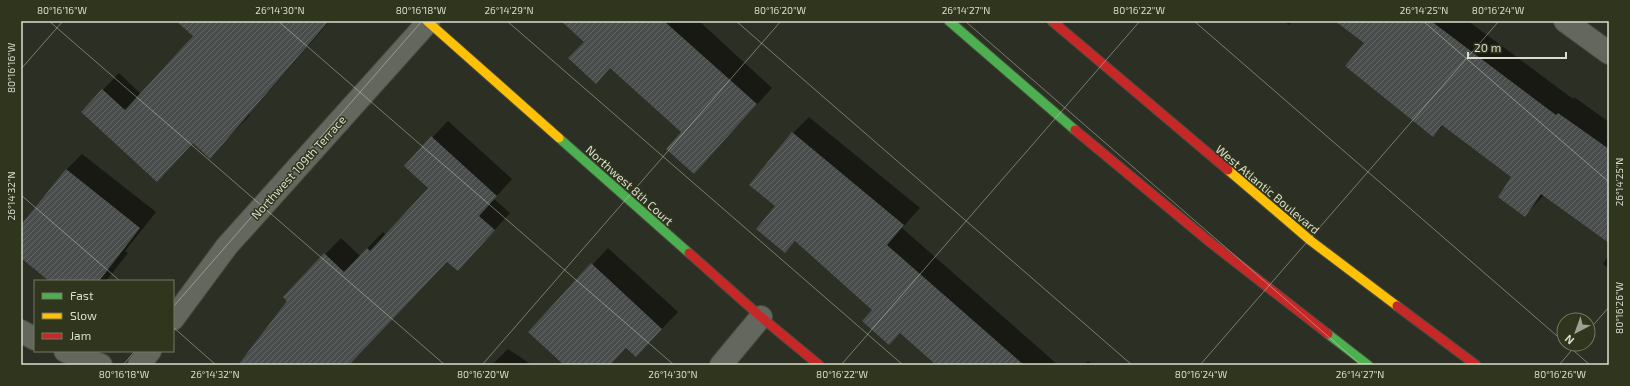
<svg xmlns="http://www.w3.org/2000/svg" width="1630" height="386" viewBox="0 0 1630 386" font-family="'Exo 2',sans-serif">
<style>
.shadow{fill:#0007}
.building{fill:url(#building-hatch)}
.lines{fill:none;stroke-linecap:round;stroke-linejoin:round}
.street-casing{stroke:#474b3f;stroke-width:24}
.fast-casing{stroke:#474b3f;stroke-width:11}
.slow-casing{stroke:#474b3f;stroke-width:11}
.jam-casing{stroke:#474b3f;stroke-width:11}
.street{stroke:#64675d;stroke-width:22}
.fast{stroke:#4caf50;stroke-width:9}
.slow{stroke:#ffc107;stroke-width:9}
.jam{stroke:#c62828;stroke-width:9}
.ticks{fill:none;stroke:#d9decf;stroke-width:1;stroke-opacity:0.45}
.labels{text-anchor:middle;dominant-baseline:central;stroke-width:3;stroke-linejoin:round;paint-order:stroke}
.street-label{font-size:12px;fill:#d9decf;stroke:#30351d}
.neatline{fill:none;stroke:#d9decf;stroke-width:1.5}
.ticks-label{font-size:10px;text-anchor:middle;fill:#d9decf}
</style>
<defs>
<pattern id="building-hatch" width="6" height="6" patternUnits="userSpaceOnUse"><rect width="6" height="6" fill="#494e4c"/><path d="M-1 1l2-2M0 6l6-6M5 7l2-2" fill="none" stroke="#636765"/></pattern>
</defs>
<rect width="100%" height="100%" fill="#2c2f23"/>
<path class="shadow" d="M187,21H330L249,114L250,115L210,157L193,142L157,181L82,112L119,73L141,94L195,36Z
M562,21H699L772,88L694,173L682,132Z
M1284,21H1293L1289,25Z
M1337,21H1468L1573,99L1574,97L1609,122V242L1544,195L1525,215L1513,177L1443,125L1433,136L1365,43Z
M809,117L920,208L902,228L1058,365H937L796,240L785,252L776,206L793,133Z
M448,121L512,179L494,199L510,213L458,270L448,261L348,365H239L288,301L284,297L341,238L360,256L383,232L386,235L429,187L405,166Z
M82,154L156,212L125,251L128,253L106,281H51L21,257V227L66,170Z
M608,248L678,312L636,356L627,347L610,365H565L530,332Z
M1609,255V268L1603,264Z
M508,349L532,365H492Z
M1088,361L1093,365H1084Z"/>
<path class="building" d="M176,21H329L210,159L193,143L157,182L81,112L102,89L125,110L193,36Z
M561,21H664L757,104L694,174L666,149L681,132L610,68L596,84L568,58L584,42Z
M1335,21H1431L1556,115L1558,113L1609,149V243L1541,194L1525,217L1498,197L1511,177L1442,125L1433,137L1345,66L1364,43Z
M792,132L904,225L887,245L1024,365H936L900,333L889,345L862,321L872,310L795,241L785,253L756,229L775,206L749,185Z
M431,136L497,196L479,216L495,230L458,271L447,262L349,365H238L287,301L283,297L324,253L344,272L367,248L370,251L428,188L404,166Z
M66,169L140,228L99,281H49L21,258V225Z
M591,263L662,329L636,357L626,348L610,365H564L528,332Z"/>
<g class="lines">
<defs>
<path id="street" d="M1565,21L1609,53
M173,319L227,246L429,21
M21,331L35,339
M65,351L101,365
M139,365L150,351
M721,365L761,317"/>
<path id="fast" d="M949,21L1075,130
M559,138L689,253
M1328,334L1368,365"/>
<path id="slow" d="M427,21L559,138
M1228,170L1311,241L1397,306"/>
<path id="jam" d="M1052,21L1228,170
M1075,130L1211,243L1328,334
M689,253L761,317L819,365
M1397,306L1476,365"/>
</defs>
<use href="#street" class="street-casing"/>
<use href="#fast" class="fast-casing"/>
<use href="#slow" class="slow-casing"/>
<use href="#jam" class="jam-casing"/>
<use href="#street" class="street"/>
<use href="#fast" class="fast"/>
<use href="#slow" class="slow"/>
<use href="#jam" class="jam"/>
</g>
<path class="ticks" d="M49,21L445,365M278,21L674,365M507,21L903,365M736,21L1132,365M965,21L1361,365M1194,21L1564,342M1423,21L1609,182M21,69L63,21M21,195L120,281M173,307L422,21M173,327L216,365M1588,331L1609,307M1566,344L1590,365M123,365L135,351M482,365L781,21M841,365L1140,21M1200,365L1499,21M1559,365L1577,344"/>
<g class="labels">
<g class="street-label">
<text transform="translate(298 167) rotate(-48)">Northwest 109th Terrace</text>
<text transform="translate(630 185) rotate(42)">Northwest 8th Court</text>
<text transform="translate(1268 189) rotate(40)">West Atlantic Boulevard</text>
</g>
</g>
<rect width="1630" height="386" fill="none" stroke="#30351d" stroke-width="44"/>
<rect x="34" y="280" width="140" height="72" fill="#30351d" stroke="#747964"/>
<rect x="42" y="293" width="20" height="6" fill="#4caf50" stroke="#747964"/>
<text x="70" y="300" font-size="12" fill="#d9decf">Fast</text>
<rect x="42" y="313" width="20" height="6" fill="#ffc107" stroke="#747964"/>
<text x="70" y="320" font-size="12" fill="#d9decf">Slow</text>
<rect x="42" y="333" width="20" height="6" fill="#c62828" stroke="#747964"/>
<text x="70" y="340" font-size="12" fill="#d9decf">Jam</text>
<g transform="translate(1576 332) rotate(221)"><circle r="19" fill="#30351d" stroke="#747964"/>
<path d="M0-3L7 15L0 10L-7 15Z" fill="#9ca193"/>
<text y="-6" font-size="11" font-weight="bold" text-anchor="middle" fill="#d9decf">N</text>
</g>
<path d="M1468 52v6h98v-6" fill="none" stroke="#d9decf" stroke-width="2"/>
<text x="1474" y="52" font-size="12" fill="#d9decf" stroke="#30351d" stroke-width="3" paint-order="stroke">20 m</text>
<rect x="22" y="22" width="1586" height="342" class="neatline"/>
<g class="ticks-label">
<text x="62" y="14">80°16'16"W</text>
<text x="280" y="14">26°14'30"N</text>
<text x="421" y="14">80°16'18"W</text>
<text x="509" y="14">26°14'29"N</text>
<text x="780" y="14">80°16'20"W</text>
<text x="966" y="14">26°14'27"N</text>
<text x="1139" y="14">80°16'22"W</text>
<text x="1424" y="14">26°14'25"N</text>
<text x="1498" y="14">80°16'24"W</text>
<text transform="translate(11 68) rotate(-90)" y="4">80°16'16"W</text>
<text transform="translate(1619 182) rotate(-90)" y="4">26°14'25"N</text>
<text transform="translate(11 196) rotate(-90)" y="4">26°14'32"N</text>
<text transform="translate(1619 308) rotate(-90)" y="4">80°16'26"W</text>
<text x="124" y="378">80°16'18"W</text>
<text x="215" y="378">26°14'32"N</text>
<text x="483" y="378">80°16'20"W</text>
<text x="673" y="378">26°14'30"N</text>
<text x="842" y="378">80°16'22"W</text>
<text x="1201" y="378">80°16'24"W</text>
<text x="1360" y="378">26°14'27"N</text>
<text x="1560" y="378">80°16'26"W</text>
</g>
</svg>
